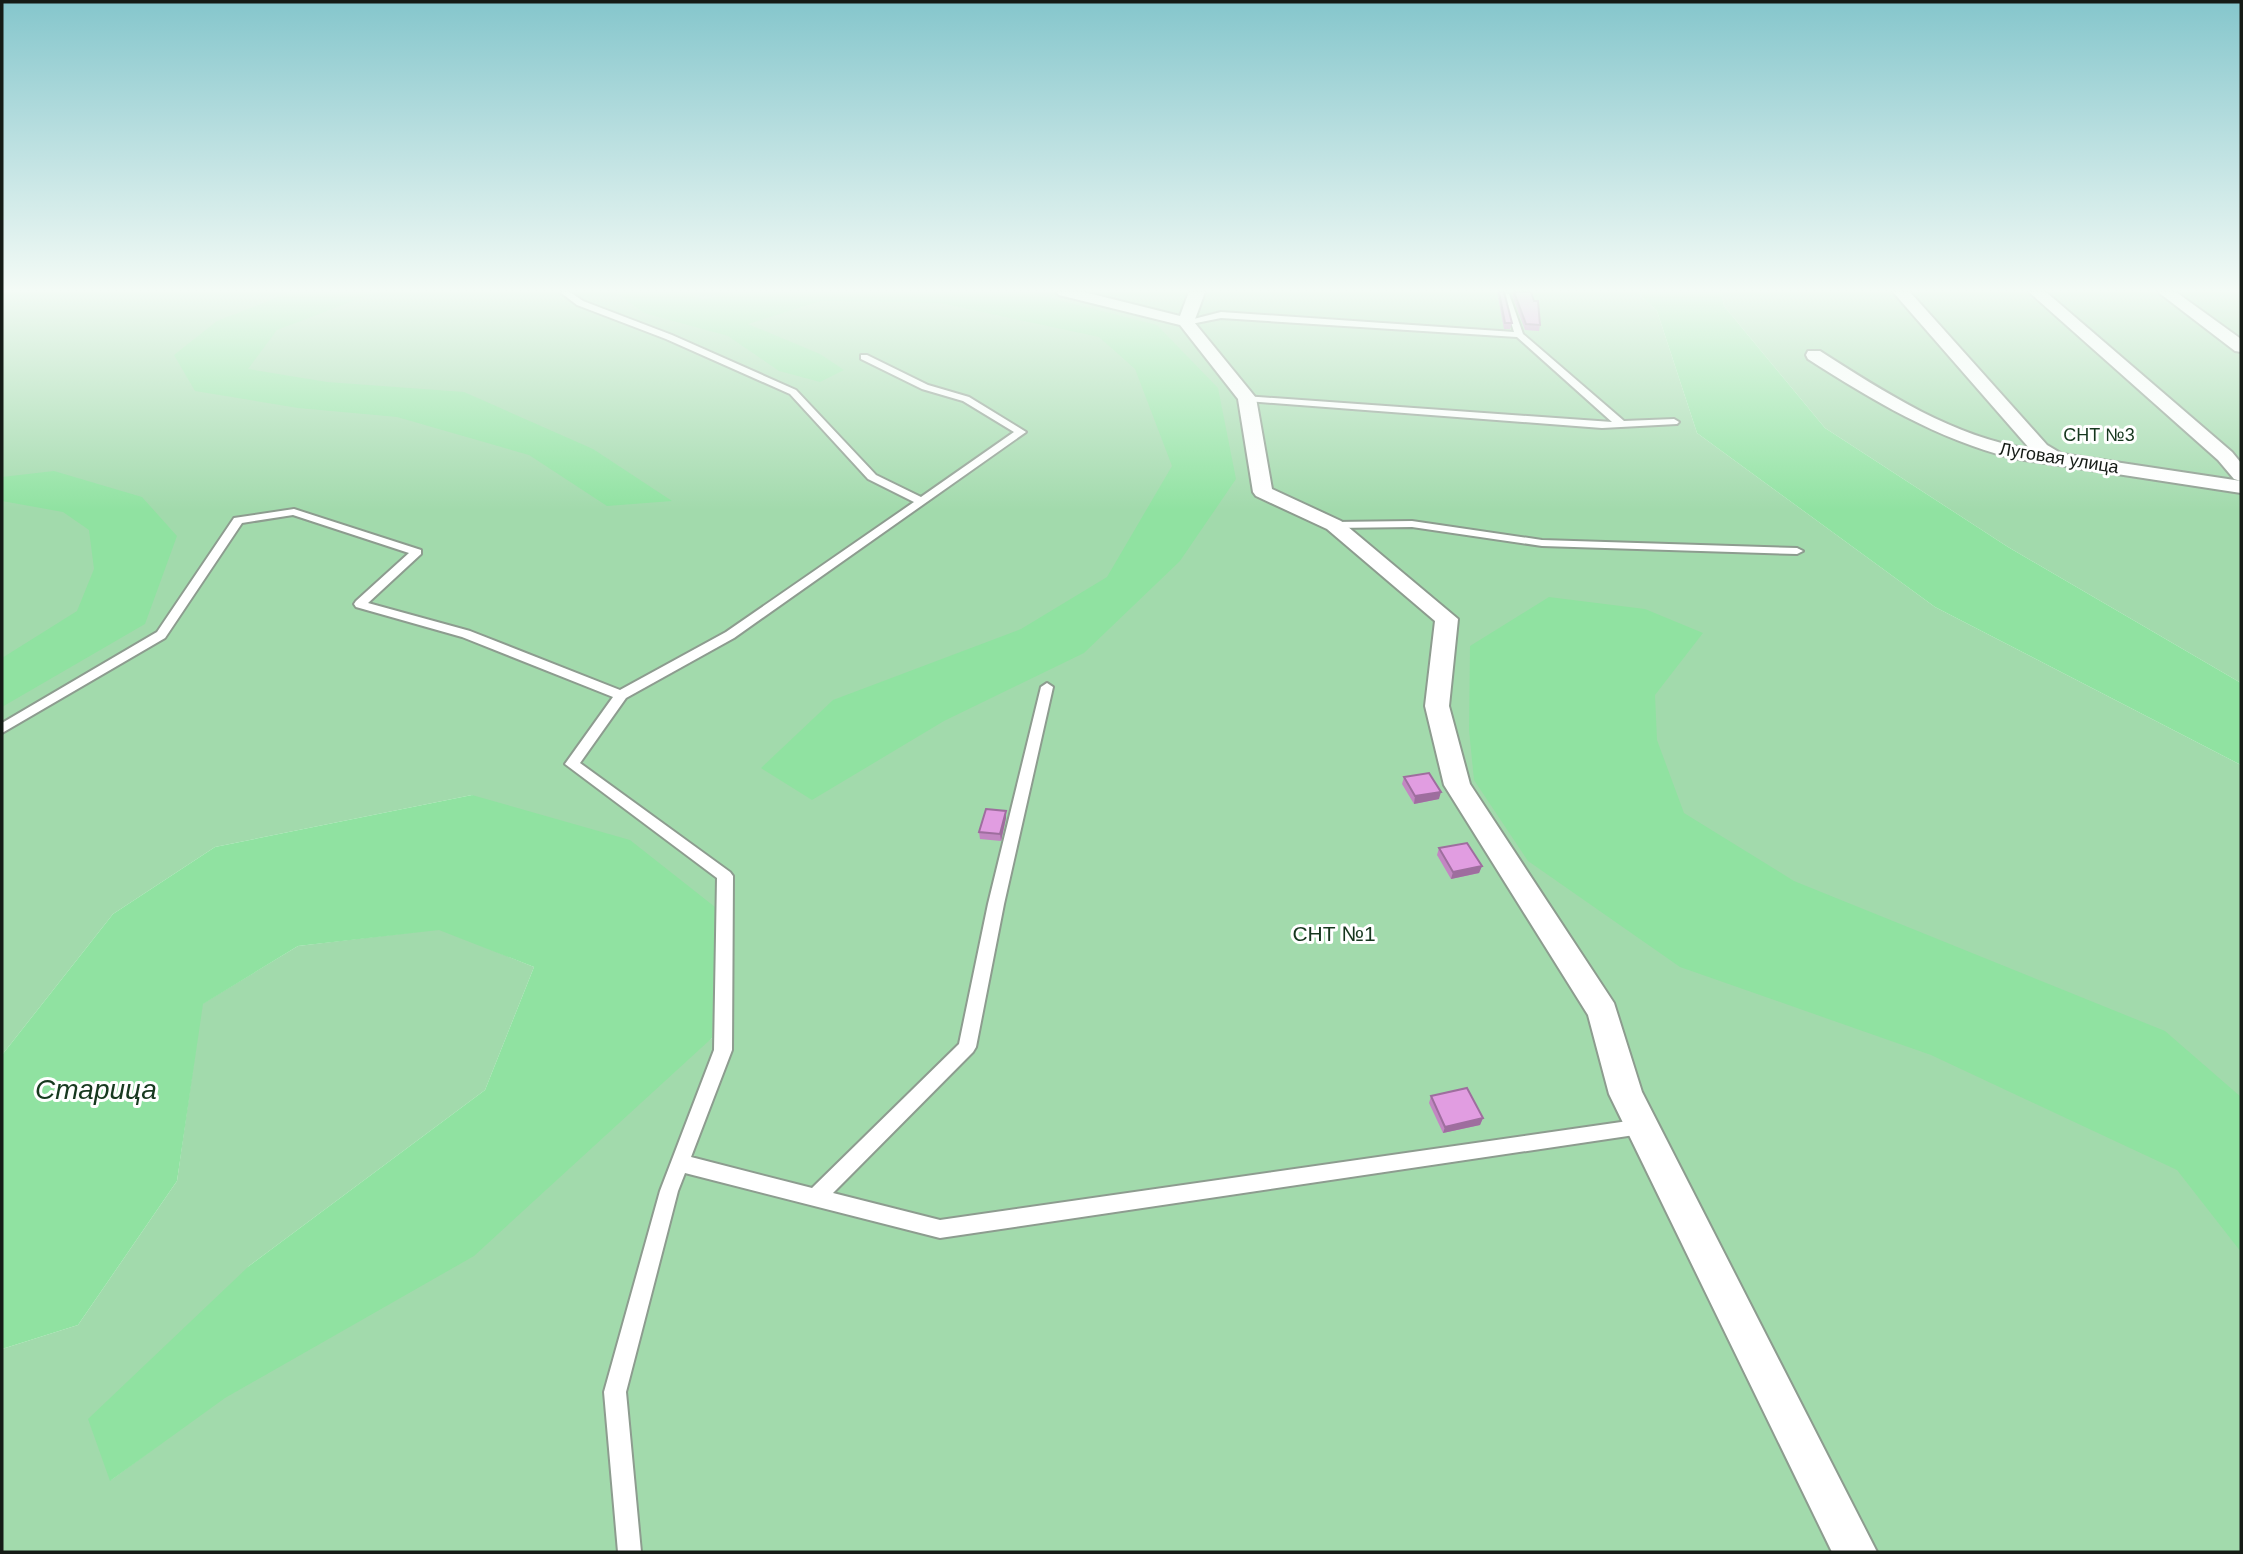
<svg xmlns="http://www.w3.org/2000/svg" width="2243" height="1554" viewBox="0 0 2243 1554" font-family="Helvetica,sans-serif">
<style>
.green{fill:#a2daac}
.water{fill:#90e2a1}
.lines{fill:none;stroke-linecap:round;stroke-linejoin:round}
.lane-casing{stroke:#8d9c8f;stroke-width:4}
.street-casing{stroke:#8d9c8f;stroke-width:4}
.lane{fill:#fff;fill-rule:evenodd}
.street{fill:#fff;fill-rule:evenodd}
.wall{fill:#c287c2}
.shaded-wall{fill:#9e6e9e}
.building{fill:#e19de1;stroke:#9e6e9e;stroke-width:2}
.labels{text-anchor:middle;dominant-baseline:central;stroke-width:6;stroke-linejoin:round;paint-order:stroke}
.far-park-label{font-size:18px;fill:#16371e;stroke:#fff}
.far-street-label{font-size:18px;fill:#151b16;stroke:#fff}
.park-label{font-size:21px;fill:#16371e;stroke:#fff}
.near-water-label{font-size:28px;font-style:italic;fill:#17391f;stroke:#fff}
</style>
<rect width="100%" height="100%" fill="#e7f7ea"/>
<path class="green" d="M2,292H1637L1657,311L1697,433L1935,607L2241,765V1552H2V1349L78,1325L177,1181L202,1004L298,946L440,929L534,967L485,1090L249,1266L111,1480L712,1038L472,795L215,847L113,914L2,1055Z
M1721,292H2241V683L2008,547L1825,428L1724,306Z"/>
<path class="water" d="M291,292H377L277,330L248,369L327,382L464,392L593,449L672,501L607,506L529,455L397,417L298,408L195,391L174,355L217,321Z
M615,292H689L702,300L737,292H1027L1157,325L1218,388L1236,479L1180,561L1084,653L944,721L812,800L761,768L833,700L1021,629L1107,577L1172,466L1135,369L1099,337L940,303L821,301L748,324L820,354L844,370L820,382L779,371L728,336L644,313Z
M1637,292H1721L1724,306L1825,428L2008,547L2241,683V765L1935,607L1697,433L1657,311Z
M54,471L142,497L177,536L145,624L2,707V658L77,611L94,569L89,530L63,512L2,501V477Z
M1549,597L1645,609L1703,633L1655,695L1657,740L1684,813L1794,881L2165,1031L2241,1097V1252L2177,1170L1931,1055L1680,967L1528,861L1474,780L1469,730L1470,646Z
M472,795L630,840L715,907L712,1038L474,1256L225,1398L110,1481L88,1419L249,1266L485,1090L534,967L439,930L298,946L203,1004L177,1181L78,1325L2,1349V1055L113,914L215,847Z"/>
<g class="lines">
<defs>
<path id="lane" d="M560,292H570L583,301L672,335L796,390L876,475L921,497L1014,432L963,401L922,389L861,359V355H867L928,385L969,397L1026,432L734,638L626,698L580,763L730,872L733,876L732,1050L691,1157L812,1188L959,1044L988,904L1041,687L1047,683L1053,687L1004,904L976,1047L973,1052L833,1193L940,1220L1642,1119L1648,1121L1651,1127L1648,1133L940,1238L685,1173L678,1191L626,1392L641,1552H618L604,1392L660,1191L714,1050L717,878L565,764L613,697L462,637L356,607L354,604L356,601L409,553L293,515L242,523L165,638L2,733V723L157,632L234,518L294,509L421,550V554L368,603L470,631L620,690L726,632L914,502L868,479L790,394L666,339L577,305Z
M1502,292L1509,294L1523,334L1624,421L1674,419L1679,422L1677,424L1602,428L1247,401L1244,400V396L1612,422L1517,337L1221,318L1186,325L1182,322L1221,312L1514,332Z
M1412,521L1542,540L1797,548L1803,551L1797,554L1542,546L1412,527L1334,528L1328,525L1334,522Z"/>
<path id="street" d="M1056,292H1084L1180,316L1189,292H1205L1194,322L1256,398L1272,489L1341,521L1458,619L1449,706L1470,784L1614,1003L1642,1092L1877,1552H1832L1609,1094L1588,1015L1444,785L1425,706L1435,621L1327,529L1256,496L1253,492L1238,399L1180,325L1059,295Z
M1893,292H1910L2047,445L2062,454L2241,481V493L2012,458C1937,439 1872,400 1808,359L1806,355L1808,351H1820C1884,392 1953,437 2030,449Z
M2029,292H2046L2232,452L2241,463V481L2234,479L2218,460Z
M2158,292H2176L2241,339V352L2235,351Z"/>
</defs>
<use href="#lane" class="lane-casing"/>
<use href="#street" class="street-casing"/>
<use href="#lane" class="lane"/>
<use href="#street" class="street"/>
</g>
<path class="wall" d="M1497,292H1504L1512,323L1510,329H1504Z
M1509,292H1531L1540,325L1539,331L1525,330L1511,293Z
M1404,777L1439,799L1414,804L1402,784Z
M1006,811V818L1001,841L980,839L979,832Z
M1439,848L1482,866L1479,873L1451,879L1437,855Z
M1431,1096L1483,1118L1480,1125L1443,1133L1429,1103Z"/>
<path class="shaded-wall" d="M1441,792L1439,799L1414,804L1415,796Z
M1006,811V818L1001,841L1000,834Z
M1482,866L1479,873L1451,879L1453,872Z
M1483,1118L1480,1125L1443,1133L1445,1127Z"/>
<path class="building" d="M1499,292H1504L1512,323H1505Z
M1514,292H1531L1534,301H1538L1540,325L1526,324Z
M1429,773L1441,792L1415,796L1404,777Z
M986,809L1006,811L1000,834L979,832Z
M1467,843L1482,866L1453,872L1439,848Z
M1467,1088L1483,1118L1445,1127L1431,1096Z"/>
<linearGradient id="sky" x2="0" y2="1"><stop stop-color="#85c6cc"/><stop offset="0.57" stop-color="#f4fbf6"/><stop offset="1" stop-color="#f4fbf6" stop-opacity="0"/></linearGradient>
<rect width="2243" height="510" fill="url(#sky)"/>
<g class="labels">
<g class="far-park-label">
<text x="2099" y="435">СНТ №3</text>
</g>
<g class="far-street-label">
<text transform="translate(2059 458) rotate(9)">Луговая улица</text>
</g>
<g class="park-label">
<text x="1334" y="933">СНТ №1</text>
</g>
<g class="near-water-label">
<text x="96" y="1089">Старица</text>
</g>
</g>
<rect width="2243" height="1554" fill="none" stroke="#151b16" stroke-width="7"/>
</svg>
